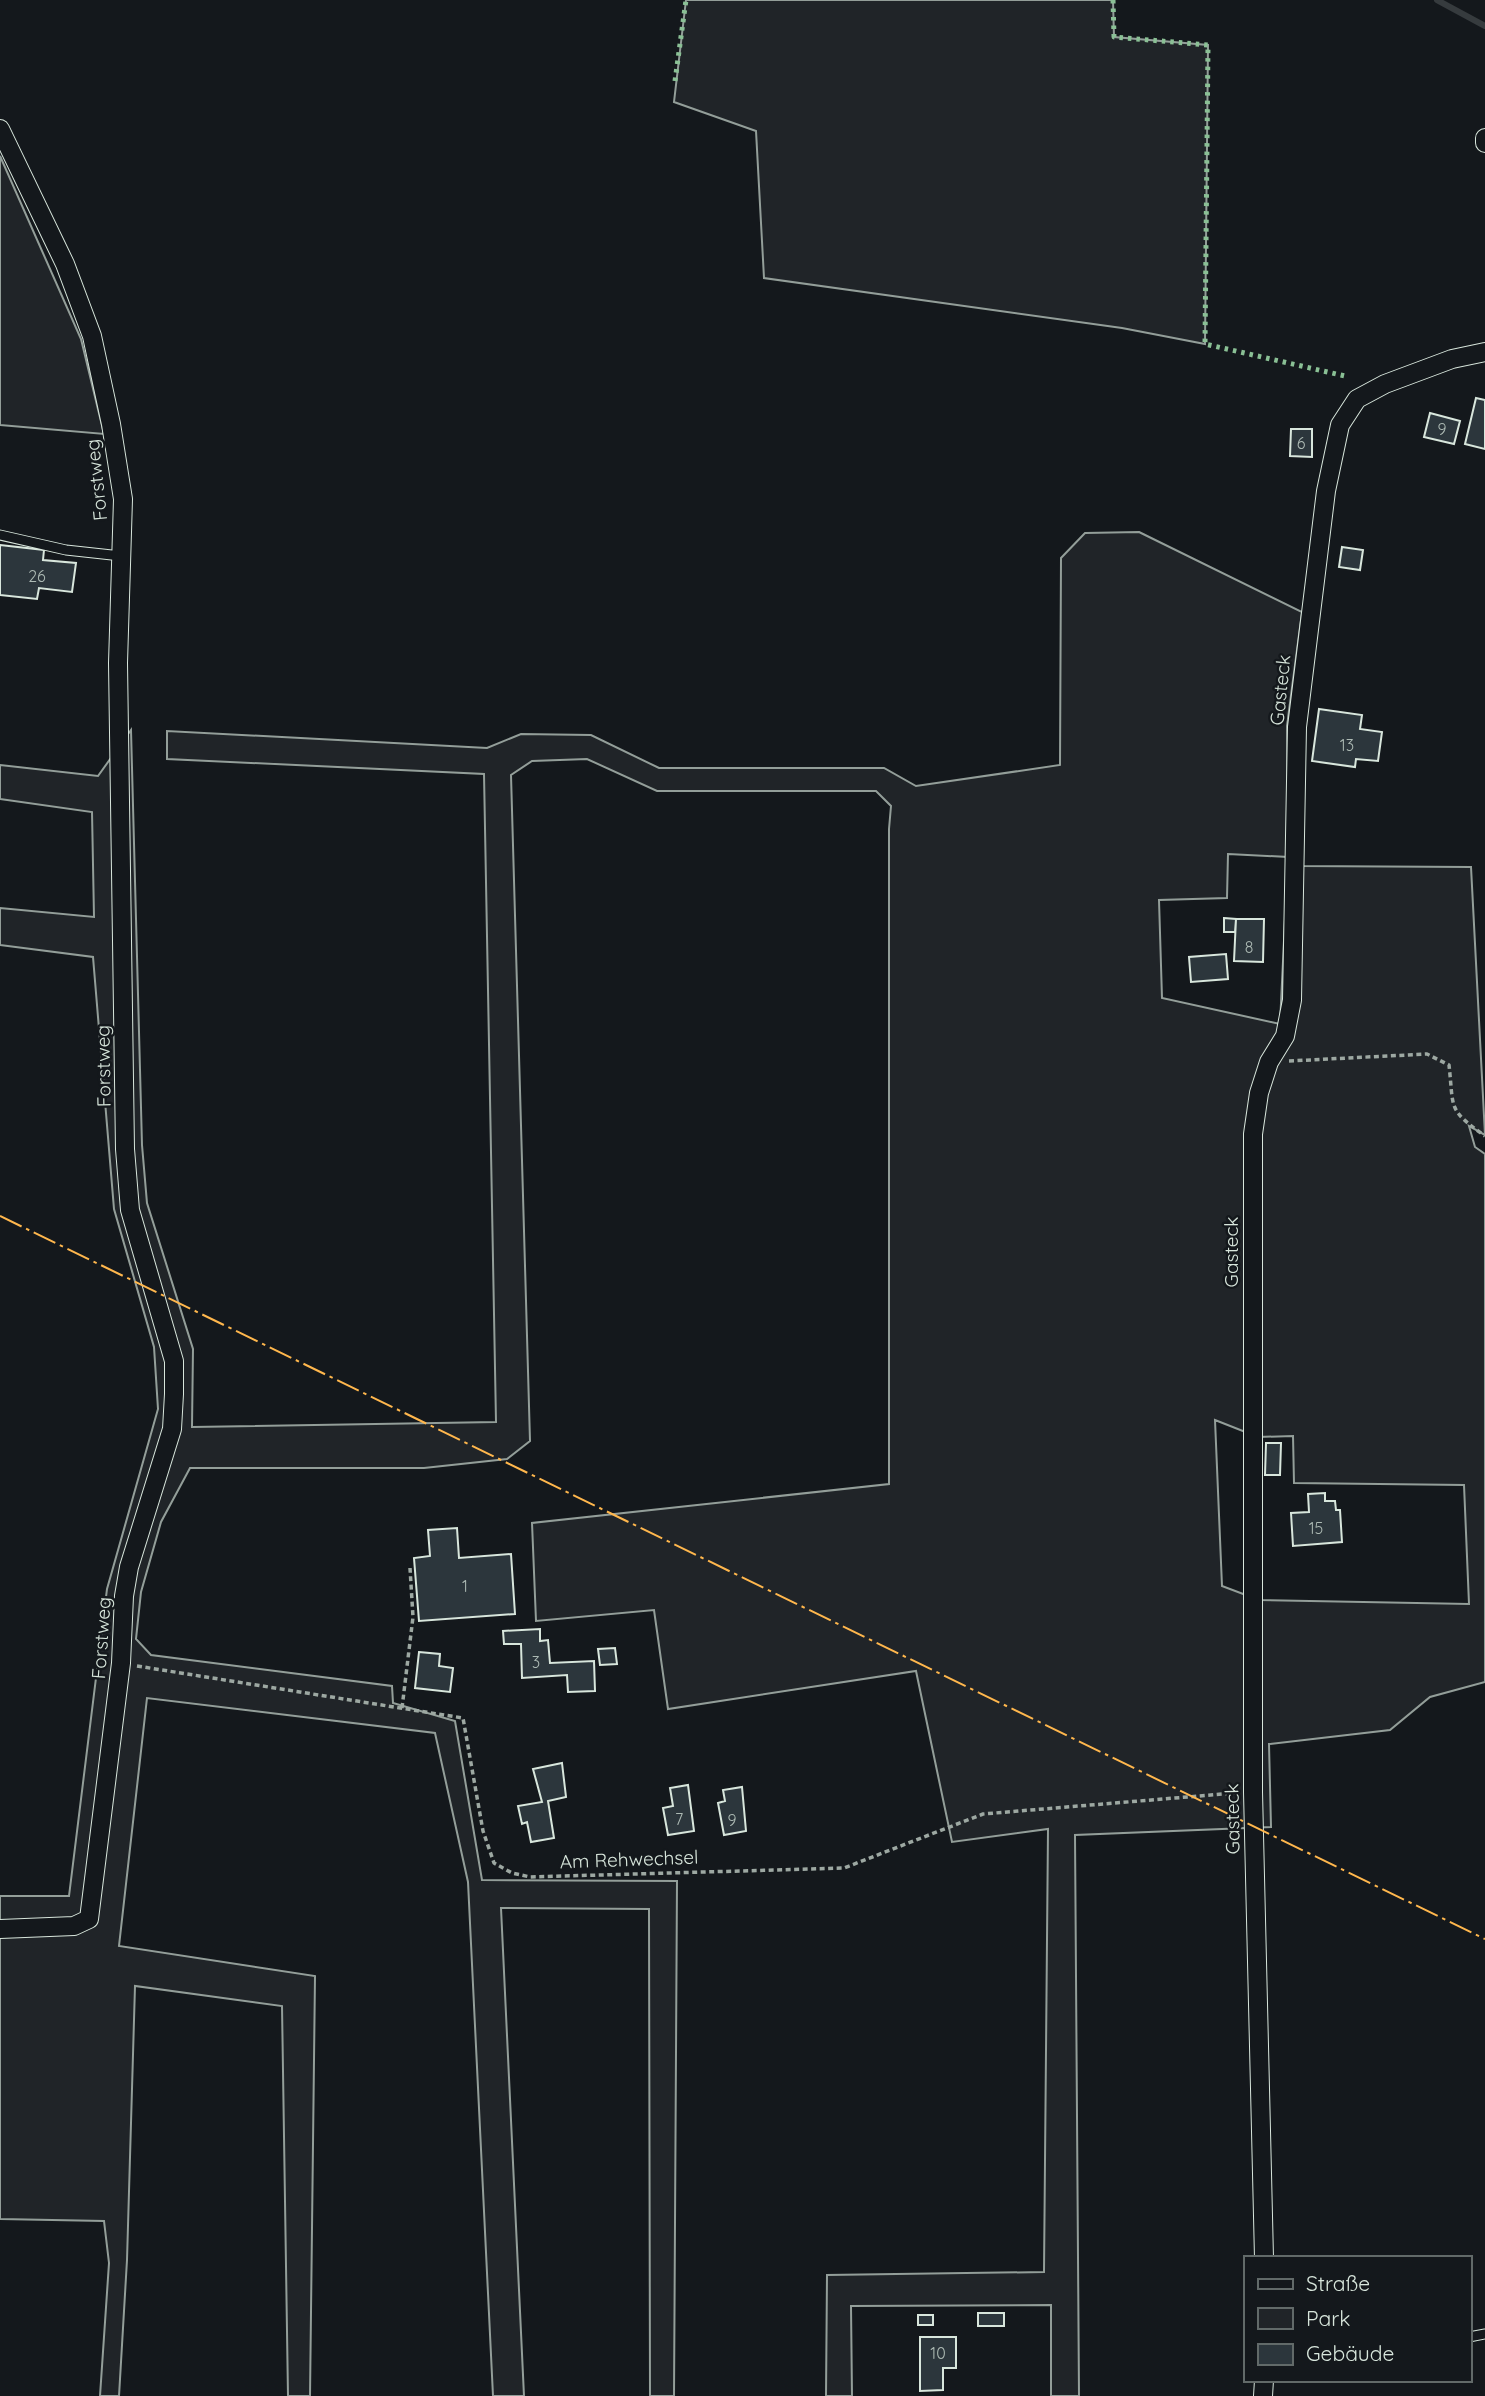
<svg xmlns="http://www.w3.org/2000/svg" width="1485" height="2396" viewBox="0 0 1485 2396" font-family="Quicksand,sans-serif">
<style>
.green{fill:#202428;stroke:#939e99;stroke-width:2;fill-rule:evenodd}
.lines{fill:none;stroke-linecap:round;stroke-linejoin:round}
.stream{stroke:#363b3e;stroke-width:6}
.building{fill:#2c363c;stroke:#d8e6dc;stroke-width:2}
.service-casing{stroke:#d8e6dc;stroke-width:11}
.minor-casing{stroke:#d8e6dc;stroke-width:20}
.path{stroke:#9da8a2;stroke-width:3.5;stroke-dasharray:5 3.5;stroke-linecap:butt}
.service{stroke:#14181c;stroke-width:9}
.minor{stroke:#14181c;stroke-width:18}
.hedge{stroke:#8ac095;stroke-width:5;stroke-dasharray:3.5 5;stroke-linecap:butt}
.power{stroke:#ffb74d;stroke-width:2;stroke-dasharray:24 5 3.5 5;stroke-linecap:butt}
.labels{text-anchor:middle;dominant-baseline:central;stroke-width:5;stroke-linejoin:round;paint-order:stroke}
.number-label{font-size:16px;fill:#adbab4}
.street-label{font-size:19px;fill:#d8e6dc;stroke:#14181c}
</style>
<rect width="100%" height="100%" fill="#14181c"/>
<path class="green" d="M686,0H1113L1114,37L1208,45L1205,344L1122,328L764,278L756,131L674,102Z
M0,156L81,339L104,434L0,425Z
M1139,532L1302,612L1287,726L1288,857L1298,866L1471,867L1485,1135L1469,1126L1475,1147L1485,1154V1682L1430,1697L1390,1730L1269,1744L1271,1827L1075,1835L1079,2396H1051V2305L851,2306L852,2396H826L827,2275L1044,2272L1048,1829L952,1842L916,1671L668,1709L654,1610L536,1621L532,1523L889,1484V829L891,806L876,791H657L587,759L532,761L511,775L530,1441L507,1459L424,1468H190L161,1522L141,1592L136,1639L151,1655L392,1686L393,1703L455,1721L482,1880L677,1881L674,2396H650L649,1909L501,1908L524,2396H493L468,1882L435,1733L147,1698L119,1946L315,1976L310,2396H288L282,2006L135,1986L127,2260L119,2396H100L109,2263L104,2221L0,2219V1896H69L107,1589L158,1409L154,1347L114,1209L93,957L0,945V908L94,917L92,812L0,799V765L98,776L131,730L142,1145L147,1203L193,1349L192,1427L496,1422L484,774L167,759V731L487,748L521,734L591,735L659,768H884L916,786L1060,765L1061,558L1085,533ZM1228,854L1288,857L1280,1024L1162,998L1159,900L1227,898ZM1215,1420L1258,1437L1293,1436L1294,1483L1464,1485L1469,1604L1259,1600L1222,1586Z"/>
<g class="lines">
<path class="stream" d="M1437,0L1485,26"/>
</g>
<path class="building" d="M1476,398L1485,400V449L1465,444Z
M1430,413L1460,421L1454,444L1424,437Z
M1291,429H1312V457L1290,456Z
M0,545L44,550L43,560L76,563L72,592L39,588L37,599L0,595Z
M1342,547L1363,550L1360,570L1339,567Z
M1319,709L1362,715L1360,729L1382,732L1378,761L1356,759L1355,767L1312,761Z
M1224,918L1236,919L1235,932H1224Z
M1236,919H1264L1263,962L1234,961Z
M1226,954L1228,979L1191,982L1189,957Z
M1266,1443H1281L1280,1475H1265Z
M1325,1493V1501H1335L1336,1510H1340L1342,1542L1293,1546L1291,1513L1309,1512L1308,1494Z
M457,1528L459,1558L511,1554L515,1614L419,1621L414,1558L430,1556L428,1530Z
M540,1629V1641L548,1640L550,1663L594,1661L595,1691L568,1692L567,1675L522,1678L521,1644H504L503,1631Z
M615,1648L617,1664L600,1665L598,1649Z
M419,1652L440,1654L439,1666L453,1668L450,1692L415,1688Z
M562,1763L566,1797L548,1801L554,1838L531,1842L527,1822L522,1824L518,1806L542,1802L533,1769Z
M688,1785L694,1831L668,1835L663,1808L673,1806L670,1788Z
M742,1787L746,1831L724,1835L718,1803L725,1801L723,1790Z
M978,2313H1004V2326H978Z
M918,2315H933V2325H918Z
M920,2337H956V2368H943V2390L920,2391Z"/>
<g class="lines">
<defs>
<path id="service" d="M0,535L66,550L121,556
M1469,2337L1485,2334"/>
<path id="minor" d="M0,129L65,264L92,336L111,424L123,499L118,663L125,1149L130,1210L174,1361V1394L172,1429L129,1567L124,1596L121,1663L89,1919L74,1926L0,1929
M1485,138V143
M1264,2258L1253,1792V1134L1259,1093L1269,1062L1285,1036L1292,1000L1297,727L1326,491L1340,425L1357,399L1385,384L1452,359L1485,352
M1263,2396L1264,2380"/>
</defs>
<use href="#service" class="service-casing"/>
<use href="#minor" class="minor-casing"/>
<path class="path" d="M1289,1061L1427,1054L1449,1065C1454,1109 1447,1109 1485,1136
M137,1666L463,1718L483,1831L494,1863L512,1873L530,1877L844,1868L983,1814L1235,1793
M402,1708L413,1617L410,1568"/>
<use href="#service" class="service"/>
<use href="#minor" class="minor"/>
<path class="hedge" d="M1113,0L1114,37L1208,45L1205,344L1345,376
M675,81L686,0"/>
<path class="power" d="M0,1216L1485,1939"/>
</g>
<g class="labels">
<g class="number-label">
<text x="1442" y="429">9</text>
<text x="1301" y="443">6</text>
<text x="37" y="576">26</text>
<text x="1347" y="745">13</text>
<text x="1249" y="947">8</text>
<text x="1316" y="1528">15</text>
<text x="465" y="1586">1</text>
<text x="536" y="1662">3</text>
<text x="679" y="1819">7</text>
<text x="732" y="1820">9</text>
<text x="938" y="2353">10</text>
</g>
<g class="street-label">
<text transform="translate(96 480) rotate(-96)">Forstweg</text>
<text transform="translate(1280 690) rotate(-84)">Gasteck</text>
<text transform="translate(103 1066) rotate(-91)">Forstweg</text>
<text transform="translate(1231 1252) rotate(-90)">Gasteck</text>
<text transform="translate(101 1638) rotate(-86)">Forstweg</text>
<text transform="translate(1232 1819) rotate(-91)">Gasteck</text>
<text transform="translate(629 1859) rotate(-2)">Am Rehwechsel</text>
</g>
</g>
<rect x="1244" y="2256" width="228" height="126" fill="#14181c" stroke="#626a69" stroke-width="2"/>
<rect x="1258" y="2279" width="35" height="10" fill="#14181c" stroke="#626a69" stroke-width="2"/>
<text x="1306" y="2291" font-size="21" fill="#d8e6dc">Straße</text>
<rect x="1258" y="2308" width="35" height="21" fill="#202428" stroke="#626a69" stroke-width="2"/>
<text x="1306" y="2326" font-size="21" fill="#d8e6dc">Park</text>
<rect x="1258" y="2344" width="35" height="21" fill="#2c363c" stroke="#626a69" stroke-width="2"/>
<text x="1306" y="2361" font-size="21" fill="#d8e6dc">Gebäude</text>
</svg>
